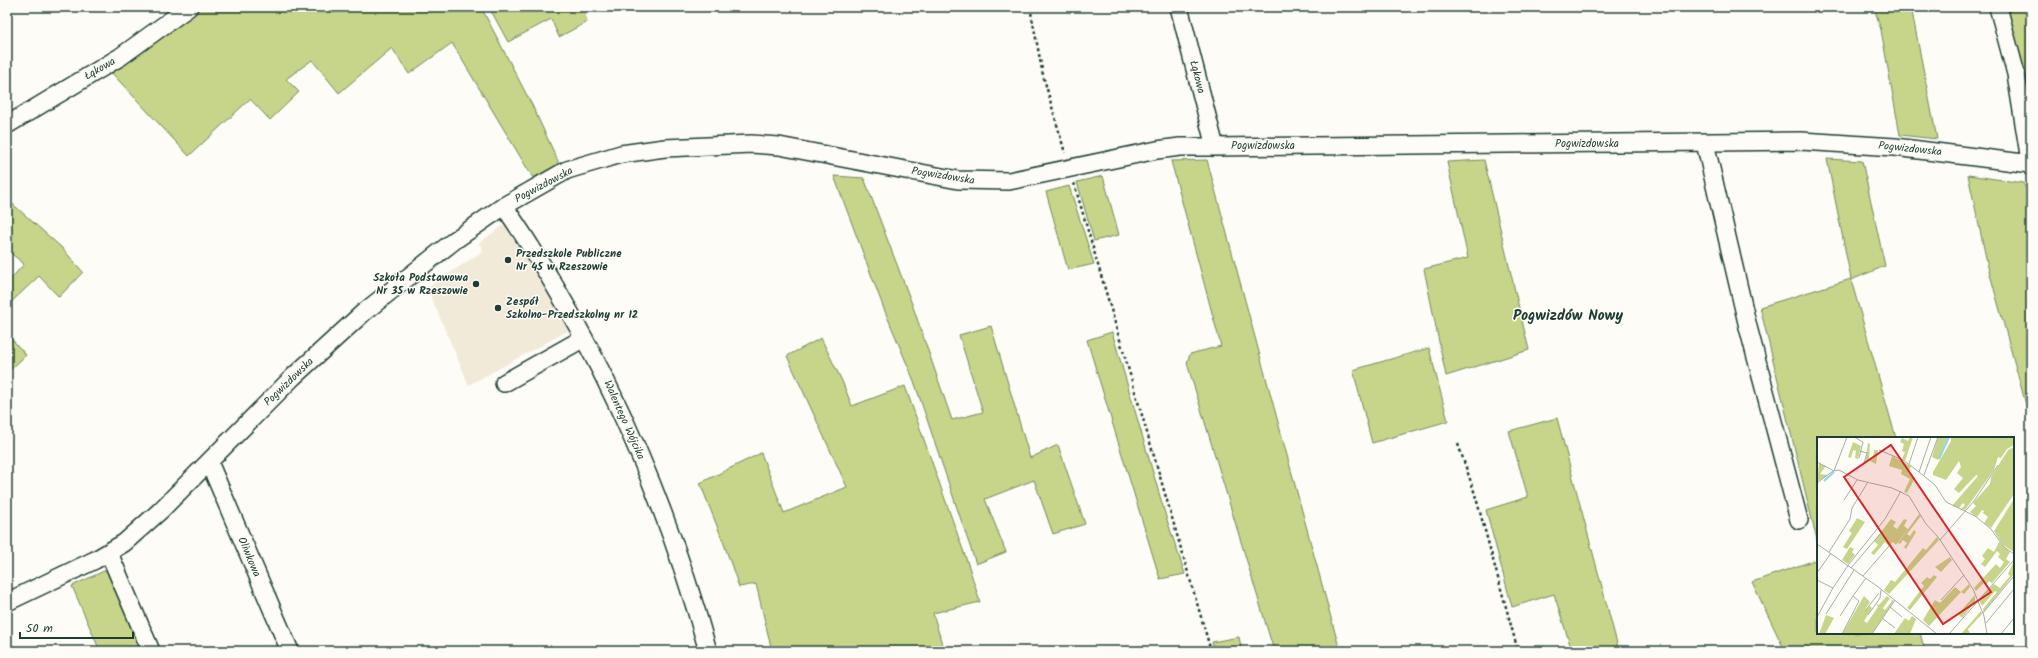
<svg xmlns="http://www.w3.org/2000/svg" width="2038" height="658" viewBox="0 0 2038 658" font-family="Kalam,sans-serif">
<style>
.built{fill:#f2ead8}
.green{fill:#c6d589;stroke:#72895e}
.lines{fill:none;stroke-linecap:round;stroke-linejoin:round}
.minor-casing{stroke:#1f3d34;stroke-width:20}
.path{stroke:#1f3d34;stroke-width:2.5;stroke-dasharray:3 3;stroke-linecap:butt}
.minor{stroke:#fdfcf7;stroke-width:17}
.poi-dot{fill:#1f3d34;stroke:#fdfcf7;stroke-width:1.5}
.labels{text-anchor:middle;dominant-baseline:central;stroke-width:3;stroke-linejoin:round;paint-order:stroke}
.street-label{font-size:11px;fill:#1f3d34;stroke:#fdfcf7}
.poi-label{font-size:11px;font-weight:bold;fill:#1f3d34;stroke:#fdfcf7;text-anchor:start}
.district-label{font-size:15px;font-weight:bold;fill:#1f3d34;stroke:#fdfcf7}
.inset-river{fill:none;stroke:#8cd5ed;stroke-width:2}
.inset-road{fill:none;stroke:#a4b0a9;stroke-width:1}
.view{fill:#d62828;fill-opacity:0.15;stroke:#d62828;stroke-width:2}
.inset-edge{fill:none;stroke:#1f3d34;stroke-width:2}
</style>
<rect width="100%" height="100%" fill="#fdfcf7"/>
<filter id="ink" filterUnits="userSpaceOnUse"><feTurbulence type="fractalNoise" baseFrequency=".025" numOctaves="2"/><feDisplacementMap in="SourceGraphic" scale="8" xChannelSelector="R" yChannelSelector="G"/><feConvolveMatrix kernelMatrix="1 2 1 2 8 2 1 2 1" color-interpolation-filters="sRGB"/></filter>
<g filter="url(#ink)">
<path class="built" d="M508,222L573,328L469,385L427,288L483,251L479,243Z"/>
<path class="green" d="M197,7H481L532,105L558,161L557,165L533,178L452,43L409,74L392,48L339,93L312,60L286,79L299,92L270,120L250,99L189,156L109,70Z
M489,7H583L587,22L559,37L551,19L508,42Z
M1874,7H1911L1937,139L1900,135L1881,30Z
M2007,7H2031V108Z
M1827,159L1862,161L1885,266L1851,280L1896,438H1818V544L1760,307L1851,279Z
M1207,160L1340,651H1274L1187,363L1190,354L1221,346L1171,161Z
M1484,160L1529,350L1446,376L1424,269L1468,258L1447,162Z
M1968,175L2023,183L2031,199V423L1988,267Z
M834,176L864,178L912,304L952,420L983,412L959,335L991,326L1030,458L1058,445L1085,524L1053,534L1034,480L985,499L1006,552L976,564L914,381L884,309Z
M1103,176L1119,235L1094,241L1077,182Z
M1069,186L1094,264L1068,270L1046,192Z
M7,199L62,248L83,272L59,297L39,276L7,306V283L24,264L7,250Z
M1112,332L1166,517L1185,574L1160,579L1087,340Z
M7,334L26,355L8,372L7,371Z
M821,338L842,381L852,406L905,386L969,567L980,602L933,613L944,651H772L756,584L739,587L723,541L700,483L761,453L784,513L847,487L787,356Z
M1429,348L1448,421L1372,443L1353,370Z
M1557,418L1619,651H1572L1554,594L1512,607L1486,510L1528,497L1509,431Z
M1818,559V633H1920L1925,651H1785L1752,582Z
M108,569L143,650L141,651H100L72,586Z
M1239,637L1242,651H1215L1212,642Z"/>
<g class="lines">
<defs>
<path id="minor" d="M1179,7L1215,147
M1998,7L2016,74L2031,167
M7,125L120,57L189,7
M1705,143L1748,327L1799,520
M504,206C597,342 664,493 708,651
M504,383L584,338
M209,462L290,651
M109,553L151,651
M7,602L95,560L124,543L160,511L293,377L363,313L455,240L504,206L567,170L621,154L665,148L751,144L779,146L958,180L1009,181L1157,150L1180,147H1215L1801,141L1895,147L2031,164"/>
</defs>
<use href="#minor" class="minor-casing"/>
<path class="path" d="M1030,7L1043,75L1065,153
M1074,183L1211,651
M1458,444L1475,494L1518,651"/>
<use href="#minor" class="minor"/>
</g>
</g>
<g class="poi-dot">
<circle cx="508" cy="260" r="4"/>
<circle cx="476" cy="284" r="4"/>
<circle cx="498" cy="308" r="4"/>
</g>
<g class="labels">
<g class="street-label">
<text transform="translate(100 69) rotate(-30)">Łąkowa</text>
<text transform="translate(1197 77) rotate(76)">Łąkowa</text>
<text x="1587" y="144">Pogwizdowska</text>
<text x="1263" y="146">Pogwizdowska</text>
<text transform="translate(1910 149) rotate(6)">Pogwizdowska</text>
<text transform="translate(943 176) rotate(9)">Pogwizdowska</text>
<text transform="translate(544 185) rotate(-28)">Pogwizdowska</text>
<text transform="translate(289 382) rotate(-44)">Pogwizdowska</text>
<text transform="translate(624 420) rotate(66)">Walentego Wójcika</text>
<text transform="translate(249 557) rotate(67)">Oliwkowa</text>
</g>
<g class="poi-label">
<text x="516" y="254">Przedszkole Publiczne<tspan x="516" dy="13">Nr 45 w Rzeszowie</tspan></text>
<text x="468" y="278" text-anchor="end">Szkoła Podstawowa<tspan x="468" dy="13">Nr 35 w Rzeszowie</tspan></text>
<text x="506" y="302">Zespół<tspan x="506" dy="13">Szkolno-Przedszkolny nr 12</tspan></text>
</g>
<g class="district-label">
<text x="1568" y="316">Pogwizdów Nowy</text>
</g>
</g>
<g transform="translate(1817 437)">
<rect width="197" height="197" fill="#fdfcf7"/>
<path d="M93,0H96L88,24L85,22L88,15L85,14L87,7L83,5L85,1L91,4ZM121,0H131L121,23L115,20ZM134,0H197V8L190,12L184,21L181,20L177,33L148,73L144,72L148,68L146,66L142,71L135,69L161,39L159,38L142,56L137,52L146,41L140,36L144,30L142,24L129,43L116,38V35L134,4ZM36,5L44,9L41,22L38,21L39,14L36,13L34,21L31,20ZM51,6L53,7L52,22H56L57,13H61L59,27L51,23L48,26ZM197,10V57L174,91L167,86L171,80L166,76L167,74L165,73L160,80L153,75L159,69L156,66L173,47L174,40L191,13ZM75,19L94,29L92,34L98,41L90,56L87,55L93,42L84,37L85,33L72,29ZM2,26L9,29L3,37L11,38L0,45ZM197,62V115L186,108L177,94ZM102,77L104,79L90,97L93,99L97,93L99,95L89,112L87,110L90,106L86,103L83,107L81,106ZM40,81L48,85L30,112L26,110L35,96L32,94ZM74,82L79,85L76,89L80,92L87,82L90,83L87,89L91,92L79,108L76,105L72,109L68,105L57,118L54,116L61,108L57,104ZM120,100L122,103L72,157L67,153L74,143L78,145L106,111L109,113ZM182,105L193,115L189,122L193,125L175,146L172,144L169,148L167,146L159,154L157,151L179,127L183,131L187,125L181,120L183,117L180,114L168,130L164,127L168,122L165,119L171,111L177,115ZM33,110L37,112L35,115L38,118L31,127L25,123ZM133,120L135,123L124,135L118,130ZM197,124V137L167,175L166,172L180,155L178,154L165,169L162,162L177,147L183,151L193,139L191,137ZM117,138L120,140L93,173L90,171L107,149L104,146L110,140L113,142ZM152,147L153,150L147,157L144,155L112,189L106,183L118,163L123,166L138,150L144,155ZM158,158V165L145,181L141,177ZM47,159L53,165L47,174L53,169L55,171L47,184L50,186L61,170L59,167L62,168L70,159L73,161L66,171L68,173L75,164L73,162L77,164L55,197H25ZM164,174L165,177L151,192L153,197H144ZM9,178L17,181L8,197H2ZM95,179L99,182L93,197H77L88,181L92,184Z" fill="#c6d589"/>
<path class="inset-river" d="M122,22L132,0M7,44L17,35"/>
<path class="inset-road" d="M37,0L46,5L42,21M62,13L86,23L102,35L118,48L129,65L158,79L174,92L187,110L197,117M43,14L50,16L47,26M0,25L17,34L30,0M92,27L101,0M102,35L114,0M107,38L121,0M0,46L16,34L22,33L41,43L75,51L92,59L109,87L121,100L156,152L167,179L170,197M27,63L40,43M123,103L157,64L181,28M0,107L60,149L120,197M12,115L33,82L35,71L51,45M34,131L63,97M0,136L14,116M46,139L72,109M0,143L16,151L32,127L68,82L84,54M36,159L49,141M124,163L147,138M73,170L85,180M48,174L62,156M166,176L197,139M9,177L37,133M51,178L63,161L64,153M23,179L36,159L42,164L25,197M0,180L16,151M65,181L78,191M169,186L197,152M55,197L78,163M132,197L197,123M184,197L197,181"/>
<path class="view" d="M74,8L174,155L126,187L27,40Z"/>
<rect width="197" height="197" class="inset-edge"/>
</g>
<rect width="2038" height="658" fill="none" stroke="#fdfcf7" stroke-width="24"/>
<rect x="12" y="12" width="2014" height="634" fill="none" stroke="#1f3d34" stroke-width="1.5" filter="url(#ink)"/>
<path d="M20 632v6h113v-6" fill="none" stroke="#1f3d34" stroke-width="2"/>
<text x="26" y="632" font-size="12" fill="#1f3d34" stroke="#fdfcf7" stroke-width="3" paint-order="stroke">50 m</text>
</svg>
